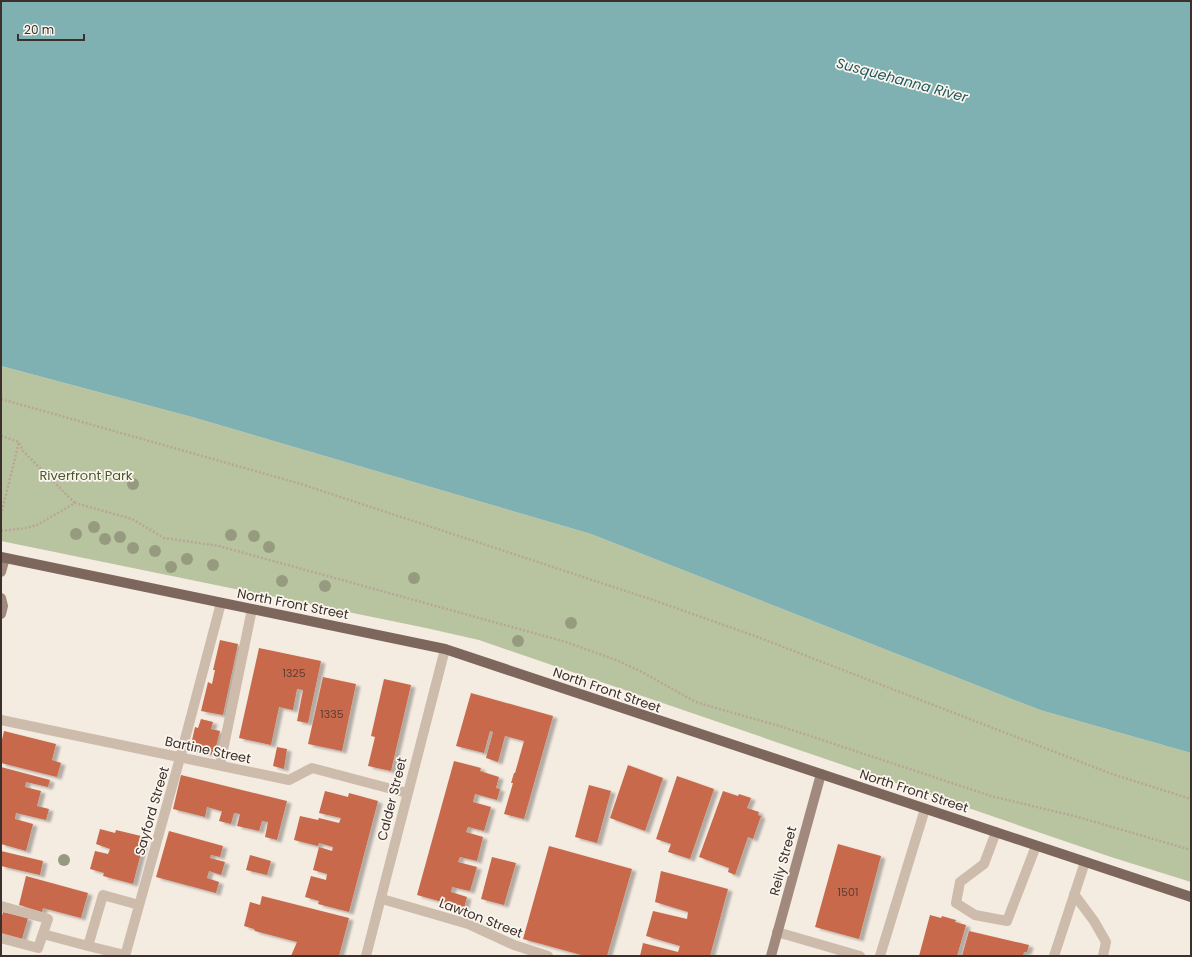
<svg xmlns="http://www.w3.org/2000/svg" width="1192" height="957" viewBox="0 0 1192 957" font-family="Poppins,sans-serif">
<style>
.green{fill:#b8c4a0}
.water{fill:#7fb0b2}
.building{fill:#c8694b;filter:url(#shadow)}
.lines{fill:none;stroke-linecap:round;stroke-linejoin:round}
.path{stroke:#b9a596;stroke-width:2.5;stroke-dasharray:2 2;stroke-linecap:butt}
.lane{stroke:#cdbbac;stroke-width:10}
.street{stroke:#cdbbac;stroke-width:10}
.secondary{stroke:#a18a7d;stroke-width:10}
.primary{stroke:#7d675c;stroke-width:10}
.tree{fill:#969b7f}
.labels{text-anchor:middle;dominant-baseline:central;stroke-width:3.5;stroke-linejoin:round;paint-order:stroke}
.number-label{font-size:11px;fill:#5e3e33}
.park-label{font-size:13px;fill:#4a5a2e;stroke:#fbf5ee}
.street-label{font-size:13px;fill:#3b302b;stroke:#fbf5ee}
.water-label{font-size:14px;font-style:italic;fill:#1f5a5e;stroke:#fbf5ee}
</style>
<defs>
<filter id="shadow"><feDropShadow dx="4.5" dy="2.5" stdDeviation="1" flood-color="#0004"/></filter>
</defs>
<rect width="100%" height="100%" fill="#f4ebe1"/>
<path class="green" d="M1,366L192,417L591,534L1040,710L1191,753V882L1111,857L479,640L426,628L1,541Z"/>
<path class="water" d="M1,1H1191V753L1040,710L591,534L192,417L1,366Z"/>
<path class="building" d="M220,640L238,644L223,715L201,711L208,682L212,684L215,670H213Z
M259,648L321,661L308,723L297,721L303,690L297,689L293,710L279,707L271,745L239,738Z
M323,677L356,684L342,751L308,744Z
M384,679L411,685L391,771L368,766L375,737L371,736Z
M471,693L553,716L524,819L504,814L513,783H511L514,773H515L524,741L505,736L498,762L486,758L493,732L490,731L484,753L456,746Z
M201,719L213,722L211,729L220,731L214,755L190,749L195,727L198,728Z
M4,731L56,744L52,760L61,763L57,777L1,763L2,746L1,744Z
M277,747L287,749L284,769L273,766Z
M454,761L481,768L480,771L499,777L496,788L500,789L497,800L475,794L473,802L491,807L484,831L468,827L466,832L483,837L477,861L460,857L458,862L477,867L470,891L452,887L451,892L467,897L464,908L417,895Z
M628,765L663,778L645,831L610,818Z
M1,767L50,780L48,787L26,782L25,787L41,791L37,806L49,809L46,820L16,813L15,819L33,824L26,851L1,844Z
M181,775L287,801L277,840L265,837L268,822L262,821L259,831L237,826L240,814L234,813L231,824L219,821L222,811H221L207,807L205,817L173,809Z
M677,776L714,789L690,859L668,852L671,844L656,839Z
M589,785L611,791L597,843L575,837Z
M325,791L348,797L349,793L378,801L349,912L318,904L319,901L305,897L311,876L326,880L327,874L313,870L319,847L332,851L333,847L319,843L318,846L294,840L300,816L318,820L319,818L339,823L341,818L319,813Z
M723,791L738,796L739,794L751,798L747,808L759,812L758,815L761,816L753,839L748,837L735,875L728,872L729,868L699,857Z
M100,829L115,833L116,830L145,837L133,884L103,876L104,873L90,869L95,851L108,854L110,849L96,844Z
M169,831L223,846L220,857L211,855L210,858L225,862L221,875L209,871L207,878L219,882L216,893L156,877Z
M838,844L881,856L859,939L815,927Z
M549,846L632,869L607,956H585L523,939Z
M1,851L43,861L40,875L1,866Z
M250,855L271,861L267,875L246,870Z
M492,857L516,863L504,905L481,899Z
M661,871L728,889L710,956H640L643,943L678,952L680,946L646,936L653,911L687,919L688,912L655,902Z
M26,876L88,893L81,918L43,908L42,912L19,905Z
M262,896L349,918L339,956H291L297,942L255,931L254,929L244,926L250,902L260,905Z
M3,912L28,918L22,939L1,934V919Z
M930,915L941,918L942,916L952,919L956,920L955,922L966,925L957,956H919Z
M969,931L1029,945L1027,952H1024L1023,956H962Z"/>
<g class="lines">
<path class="path" d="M1,399L301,484L653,600L755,636L1112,774L1191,799
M1,436L19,442L23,451L75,503
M1,515L19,442
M1,531L26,528L37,525L75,503L132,519L164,538L219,546L566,642L616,660L642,672L694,701L702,704L783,727L991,796L1078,817L1191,850"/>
<path class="lane" d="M1,720L289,780L312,768L407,793
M220,765L252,609
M996,832L984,864L960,882L956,903L975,915L1007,921L1036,846
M1074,894L1094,921L1106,942L1103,956
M382,899L468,924L514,945L548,956
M1,906L48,919L38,948L1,938
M777,932L860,956
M43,934L88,946L103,895L139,905
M88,946L125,955
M125,956L180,758L221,603
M880,956L925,809
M1054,956L1085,862"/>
<path class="street" d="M366,956L445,649"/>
<path class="secondary" d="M1,572L5,558
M1,598L3,606L1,614
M771,956L821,774"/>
<path class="primary" d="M1,557L445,649L1191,897"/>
</g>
<g class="tree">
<circle cx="133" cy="484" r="6"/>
<circle cx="94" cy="527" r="6"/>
<circle cx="76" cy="534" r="6"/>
<circle cx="231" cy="535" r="6"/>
<circle cx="254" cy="536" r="6"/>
<circle cx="120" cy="537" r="6"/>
<circle cx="105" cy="539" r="6"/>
<circle cx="269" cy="547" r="6"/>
<circle cx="133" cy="548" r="6"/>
<circle cx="155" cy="551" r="6"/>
<circle cx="187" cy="559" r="6"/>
<circle cx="213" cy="565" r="6"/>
<circle cx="171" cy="567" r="6"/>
<circle cx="414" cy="578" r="6"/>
<circle cx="282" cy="581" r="6"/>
<circle cx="325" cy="586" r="6"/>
<circle cx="571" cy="623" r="6"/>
<circle cx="518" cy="641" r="6"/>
<circle cx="64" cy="860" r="6"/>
</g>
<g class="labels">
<g class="number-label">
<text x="294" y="673">1325</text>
<text x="332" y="714">1335</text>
<text x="848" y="892">1501</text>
</g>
<g class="park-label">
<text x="86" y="475">Riverfront Park</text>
</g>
<g class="street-label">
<text transform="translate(293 604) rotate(11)">North Front Street</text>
<text transform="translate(607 690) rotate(19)">North Front Street</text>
<text transform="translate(208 750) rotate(12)">Bartine Street</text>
<text transform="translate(914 791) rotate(18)">North Front Street</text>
<text transform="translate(392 799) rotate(-76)">Calder Street</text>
<text transform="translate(152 811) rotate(-74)">Sayford Street</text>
<text transform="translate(783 861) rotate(-75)">Reily Street</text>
<text transform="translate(481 918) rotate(21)">Lawton Street</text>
</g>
<g class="water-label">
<text transform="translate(902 80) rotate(15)">Susquehanna River</text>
</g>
</g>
<rect width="1192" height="957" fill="none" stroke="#3b302b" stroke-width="4"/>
<path d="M18 34v6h66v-6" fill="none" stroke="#3b302b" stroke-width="2"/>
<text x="24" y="34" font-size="12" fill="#3b302b" stroke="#fbf5ee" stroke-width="3" paint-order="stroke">20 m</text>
</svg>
